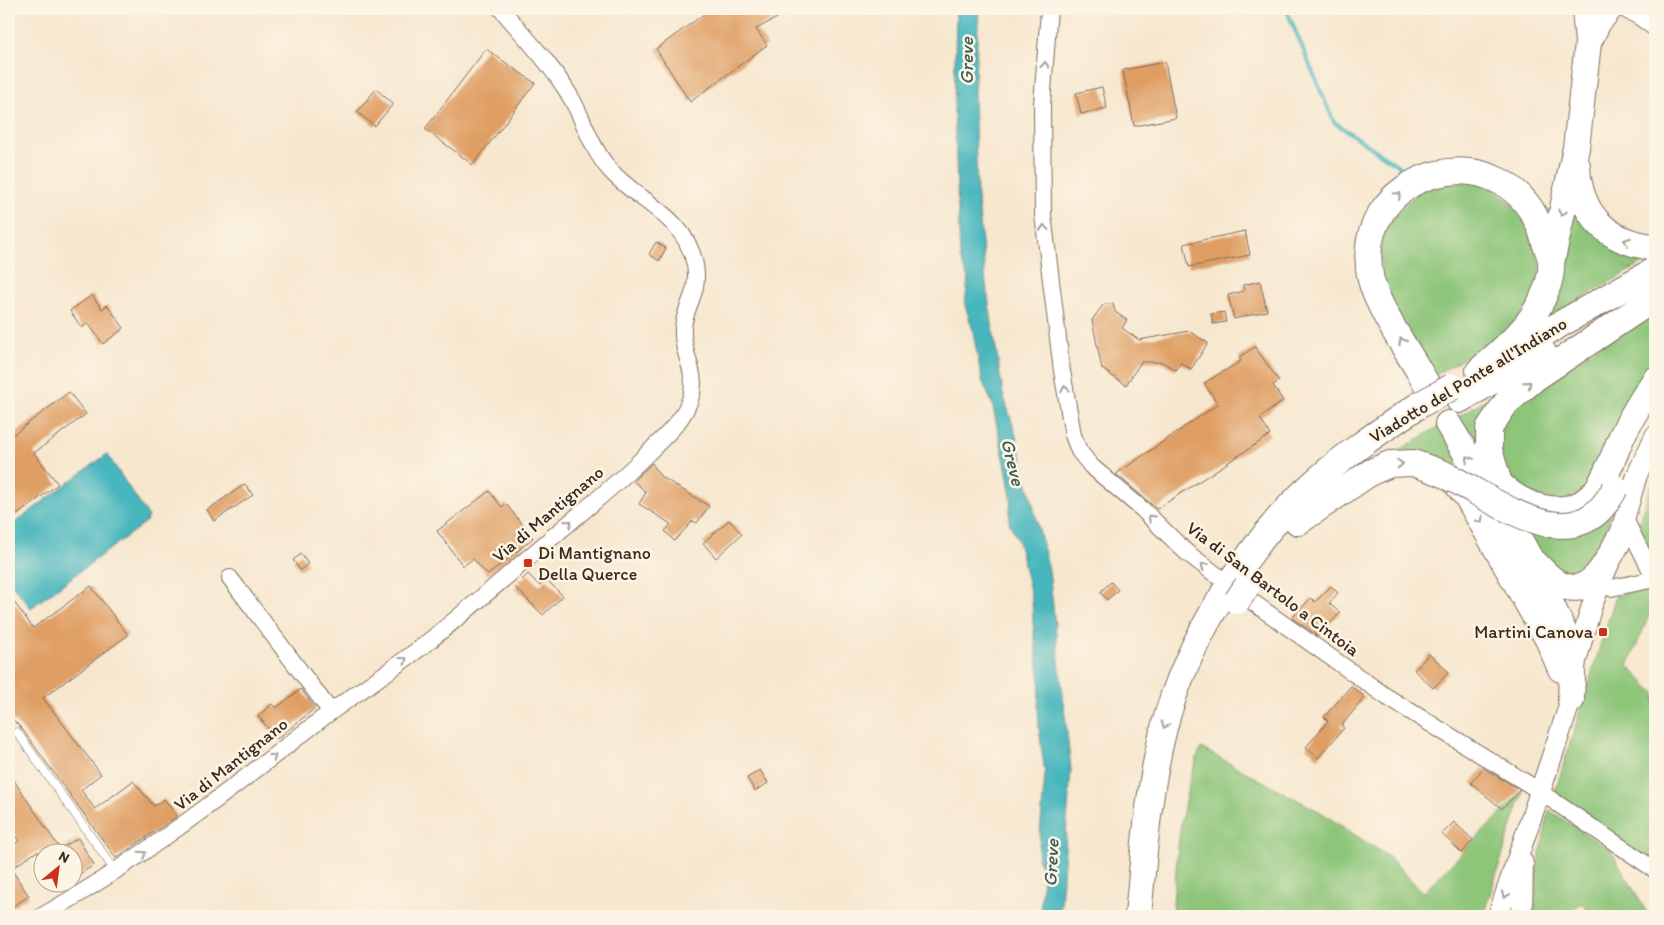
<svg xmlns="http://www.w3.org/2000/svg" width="1664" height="925" viewBox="0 0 1664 925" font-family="Itim,sans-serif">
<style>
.green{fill:#8dc579;stroke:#64784c}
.water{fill:#46b6bd;stroke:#40706e}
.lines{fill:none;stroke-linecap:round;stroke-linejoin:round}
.stream{stroke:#46b6bd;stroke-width:4}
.building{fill:#df9e64}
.service-casing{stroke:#7d6c5c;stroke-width:9}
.minor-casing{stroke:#7d6c5c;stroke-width:18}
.tertiary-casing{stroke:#7d6c5c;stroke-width:22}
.trunk-casing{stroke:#7d6c5c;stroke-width:28}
.service{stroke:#fff;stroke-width:8}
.minor{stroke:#fff;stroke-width:16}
.tertiary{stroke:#fff;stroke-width:20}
.trunk{stroke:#fff;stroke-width:26}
.trunk-bridge-casing{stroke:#7d6c5c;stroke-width:28;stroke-linecap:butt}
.trunk-bridge{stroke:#fff;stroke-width:26}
.oneway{stroke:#a79f9a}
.poi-dot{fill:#c8321e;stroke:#fcf5e5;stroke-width:2}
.labels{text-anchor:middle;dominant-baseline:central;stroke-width:5;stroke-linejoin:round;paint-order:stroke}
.street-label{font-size:18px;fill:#3b2a1e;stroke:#fcf5e5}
.poi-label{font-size:18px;fill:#3b2a1e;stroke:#fcf5e5;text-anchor:start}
.water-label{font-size:19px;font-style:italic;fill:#3f5b56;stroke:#fcf5e5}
</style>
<rect width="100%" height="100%" fill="#fcf5e5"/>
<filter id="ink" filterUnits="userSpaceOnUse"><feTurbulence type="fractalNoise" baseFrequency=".02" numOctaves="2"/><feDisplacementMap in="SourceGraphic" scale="10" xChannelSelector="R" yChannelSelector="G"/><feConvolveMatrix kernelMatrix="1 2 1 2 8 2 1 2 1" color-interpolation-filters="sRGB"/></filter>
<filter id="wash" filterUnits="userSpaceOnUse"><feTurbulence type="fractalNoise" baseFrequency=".0096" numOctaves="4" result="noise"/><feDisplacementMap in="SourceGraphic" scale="20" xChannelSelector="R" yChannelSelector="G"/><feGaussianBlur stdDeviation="1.12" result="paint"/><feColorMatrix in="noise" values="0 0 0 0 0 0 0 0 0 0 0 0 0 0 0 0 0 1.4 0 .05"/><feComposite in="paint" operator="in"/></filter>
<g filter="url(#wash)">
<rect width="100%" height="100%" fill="#f7e7cf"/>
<path class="green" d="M1483,182L1522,211L1541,267L1532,301L1506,332L1433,377L1382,294L1380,232L1426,183Z
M1577,212L1655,256L1544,320L1571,214Z
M1655,307V370L1591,486L1561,502L1519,491L1497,457L1504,411Z
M1541,364L1481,452L1453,420Z
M1441,425L1477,484L1393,454Z
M1655,474V564L1637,527Z
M1613,501C1609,519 1602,557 1586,569C1580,574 1571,575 1564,576L1529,541L1528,526Z
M1655,588V601L1628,666L1655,693V865L1555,792L1616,595Z
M1201,748L1322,813L1390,858L1423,893L1523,791L1483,916H1172C1177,859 1179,801 1201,748Z
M1549,810L1611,851L1649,916H1592L1582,903L1561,916H1534L1537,870Z"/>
<path class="water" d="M956,9H979L974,94L977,191L986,284L1003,394L1016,435L1049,570L1071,769L1060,916H1040L1043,872L1038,859L1045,774L1039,729L1038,704L1040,683L1033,623L1032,599L1018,541L1009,522L1011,498L1007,472L992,403L982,380L972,327L965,305L968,279L960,258L954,112Z
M107,454L148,516L146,522L31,608L9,581V527Z"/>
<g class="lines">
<path class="stream" d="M1286,9L1334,122L1400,167"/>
</g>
<g id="blocks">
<path class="building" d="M711,9H794L756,29L767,45L690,102L656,49Z
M486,49L535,83L473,165L425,129Z
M1165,62L1176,118L1134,126L1123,70Z
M1102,87L1107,108L1081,114L1076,93Z
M376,89L393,104L375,126L357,112Z
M1245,231L1250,255L1189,267L1184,244Z
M656,242L666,248L659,261L649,254Z
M1260,281L1267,311L1234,319L1228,295L1244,291L1243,285Z
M92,295L102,309L107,305L124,328L103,344L88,323L82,328L70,311Z
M1113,303L1115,312L1127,320L1122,328L1139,340L1189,331L1208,343L1191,369L1181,363L1176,370L1162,362H1141L1126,385L1102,369L1092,320L1103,305Z
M1224,312L1226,322L1213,324L1211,314Z
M1255,347L1279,381L1273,385L1283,401L1260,418L1270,435L1157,509L1116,474L1218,404L1204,383L1241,361L1239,357Z
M69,392L86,414L34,453L58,484L9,521V438Z
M652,463L660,476L709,506L697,523L693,521L674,541L665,531L671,524L639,504L646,492L633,481Z
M245,484L253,495L214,521L207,510Z
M489,491L502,507L506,504L533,538L488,575L473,559L463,566L437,531Z
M729,520L742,534L716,558L703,543Z
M301,554L308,564L300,570L293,560Z
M528,574L540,586L546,579L563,596L543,615L515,587Z
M1111,582L1118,590L1107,600L1100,592Z
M91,586L128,635L43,698L101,774L81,790L95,809L133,781L154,806L164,799L177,816L116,858L22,729L13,720L9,723V595L33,628Z
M1331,586L1338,593L1329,603L1340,613L1318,636L1292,618L1311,598L1315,602Z
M1429,654L1449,672L1433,688L1414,670Z
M1351,686L1365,697L1341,726L1344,728L1318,758L1306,747L1328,721L1324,717Z
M301,689L315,708L277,739L258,716L272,704L276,708Z
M1483,768L1520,790L1502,809L1471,783Z
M760,770L768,783L755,791L747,778Z
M9,773L60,849L78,838L94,865L72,879V852H36L11,869L29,896L9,909V848L19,841L9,827Z
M1454,822L1473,840L1462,853L1442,834Z"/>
</g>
</g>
<g filter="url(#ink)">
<use href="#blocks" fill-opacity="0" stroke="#7d6c5c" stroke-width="1"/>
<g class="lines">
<defs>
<path id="service" d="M17,732L116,872"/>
<path id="minor" d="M1049,9L1042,105L1043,215L1062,371L1073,435L1079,451L1091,466L1142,509L1186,552L1251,601L1387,697L1530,785L1655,870
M230,578L331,712
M1611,588L1655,579L1625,519
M42,916C144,858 231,789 324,717C357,692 392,670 424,645C467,611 508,575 549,540C582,512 616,485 647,454C659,442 673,430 682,416C707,376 681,363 683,328C685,304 700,294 695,265C686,216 639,203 610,170C591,149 584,119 570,96C551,64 525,37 501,9"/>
<path id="tertiary" d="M1628,9L1640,15L1655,26
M1498,916L1571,700L1576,661L1592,605L1618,541L1637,475L1655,436
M1522,916L1523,863"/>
<path id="trunk" d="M1588,43L1598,22L1609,9
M1577,166C1579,214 1607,243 1655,247
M1552,259L1576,148L1588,43L1585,9
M1513,351L1655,270
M1426,383C1411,356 1378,309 1371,280C1346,169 1510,123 1544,239C1546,246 1550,254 1551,261C1553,278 1543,300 1534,314C1520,336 1497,354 1479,371
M1459,400L1543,352
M1448,424L1492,496
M1499,483C1522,508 1569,523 1595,492C1607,477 1614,454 1622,436C1631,417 1643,398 1655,380
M1298,522L1371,472L1390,464L1413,463L1442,473L1453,479L1468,498L1548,639L1561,669
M1535,563C1542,570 1550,579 1559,584C1590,600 1607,562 1618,541
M1233,578C1255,547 1278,516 1306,490C1340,458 1380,431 1419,405
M1571,700L1572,676L1567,639L1530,559L1506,515L1499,483L1489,450V428L1506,403L1535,378L1655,298
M1138,916C1144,854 1148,789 1164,728C1176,680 1198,635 1224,593"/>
</defs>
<use href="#service" class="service-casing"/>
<use href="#minor" class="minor-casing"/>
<use href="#tertiary" class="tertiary-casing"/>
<use href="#trunk" class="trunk-casing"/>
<use href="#service" class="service"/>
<use href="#minor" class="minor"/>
<use href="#tertiary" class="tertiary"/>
<use href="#trunk" class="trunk"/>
<defs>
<path id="trunk-bridge" d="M1419,405L1452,387
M1453,479C1503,505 1577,563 1615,488
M1237,601L1247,586"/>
</defs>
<use href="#trunk-bridge" class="trunk-bridge-casing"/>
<use href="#trunk-bridge" class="trunk-bridge"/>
</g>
<defs><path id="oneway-chevron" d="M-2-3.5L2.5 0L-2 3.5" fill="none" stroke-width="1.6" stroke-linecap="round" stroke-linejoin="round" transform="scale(1.25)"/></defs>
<g class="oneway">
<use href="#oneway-chevron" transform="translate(1045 65) rotate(-86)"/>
<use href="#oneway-chevron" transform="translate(1398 195) rotate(-42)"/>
<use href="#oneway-chevron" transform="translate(1562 213) rotate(102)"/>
<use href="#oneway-chevron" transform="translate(1044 228) rotate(-95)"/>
<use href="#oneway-chevron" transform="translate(1627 241) rotate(-160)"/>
<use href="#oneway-chevron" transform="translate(1402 341) rotate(-120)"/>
<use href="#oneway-chevron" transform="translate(1528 384) rotate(-40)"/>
<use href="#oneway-chevron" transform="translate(1065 389) rotate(-100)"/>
<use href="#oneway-chevron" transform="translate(1469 459) rotate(-121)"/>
<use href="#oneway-chevron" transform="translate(1400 464) rotate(-3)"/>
<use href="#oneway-chevron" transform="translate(1151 518) rotate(-136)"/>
<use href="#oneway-chevron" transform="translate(1480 520) rotate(59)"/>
<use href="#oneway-chevron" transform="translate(569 523) rotate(-40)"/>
<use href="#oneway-chevron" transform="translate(1204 566) rotate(-143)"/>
<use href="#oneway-chevron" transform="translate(404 660) rotate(-36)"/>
<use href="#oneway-chevron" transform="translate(1165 725) rotate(105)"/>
<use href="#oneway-chevron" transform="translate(273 757) rotate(-38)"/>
<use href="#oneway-chevron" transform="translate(143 854) rotate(-34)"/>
<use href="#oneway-chevron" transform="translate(1505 895) rotate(110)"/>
</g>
</g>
<g class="poi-dot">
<rect x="523" y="558" width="10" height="10" rx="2.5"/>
<rect x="1598" y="627" width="10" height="10" rx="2.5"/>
</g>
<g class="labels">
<g class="street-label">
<text transform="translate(1468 380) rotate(-31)">Viadotto del Ponte all'Indiano</text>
<text transform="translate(548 514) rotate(-40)">Via di Mantignano</text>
<text transform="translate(1273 589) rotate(37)">Via di San Bartolo a Cintoia</text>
<text transform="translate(231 764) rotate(-38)">Via di Mantignano</text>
</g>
<g class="poi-label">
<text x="538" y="553">Di Mantignano<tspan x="538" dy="21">Della Querce</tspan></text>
<text x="1593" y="632" text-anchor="end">Martini Canova</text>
</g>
<g class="water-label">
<text transform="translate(966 61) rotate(-90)">Greve</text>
<text transform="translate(1013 462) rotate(76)">Greve</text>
<text transform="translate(1051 863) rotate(-87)">Greve</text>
</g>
</g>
<rect width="1664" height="925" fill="none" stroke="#fcf5e5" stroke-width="30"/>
<g transform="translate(58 868) rotate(29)"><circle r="24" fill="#fcf5e5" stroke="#afa495"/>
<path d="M0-4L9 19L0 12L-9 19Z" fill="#c8321e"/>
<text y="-8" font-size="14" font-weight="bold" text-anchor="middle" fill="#3b2a1e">N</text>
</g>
</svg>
